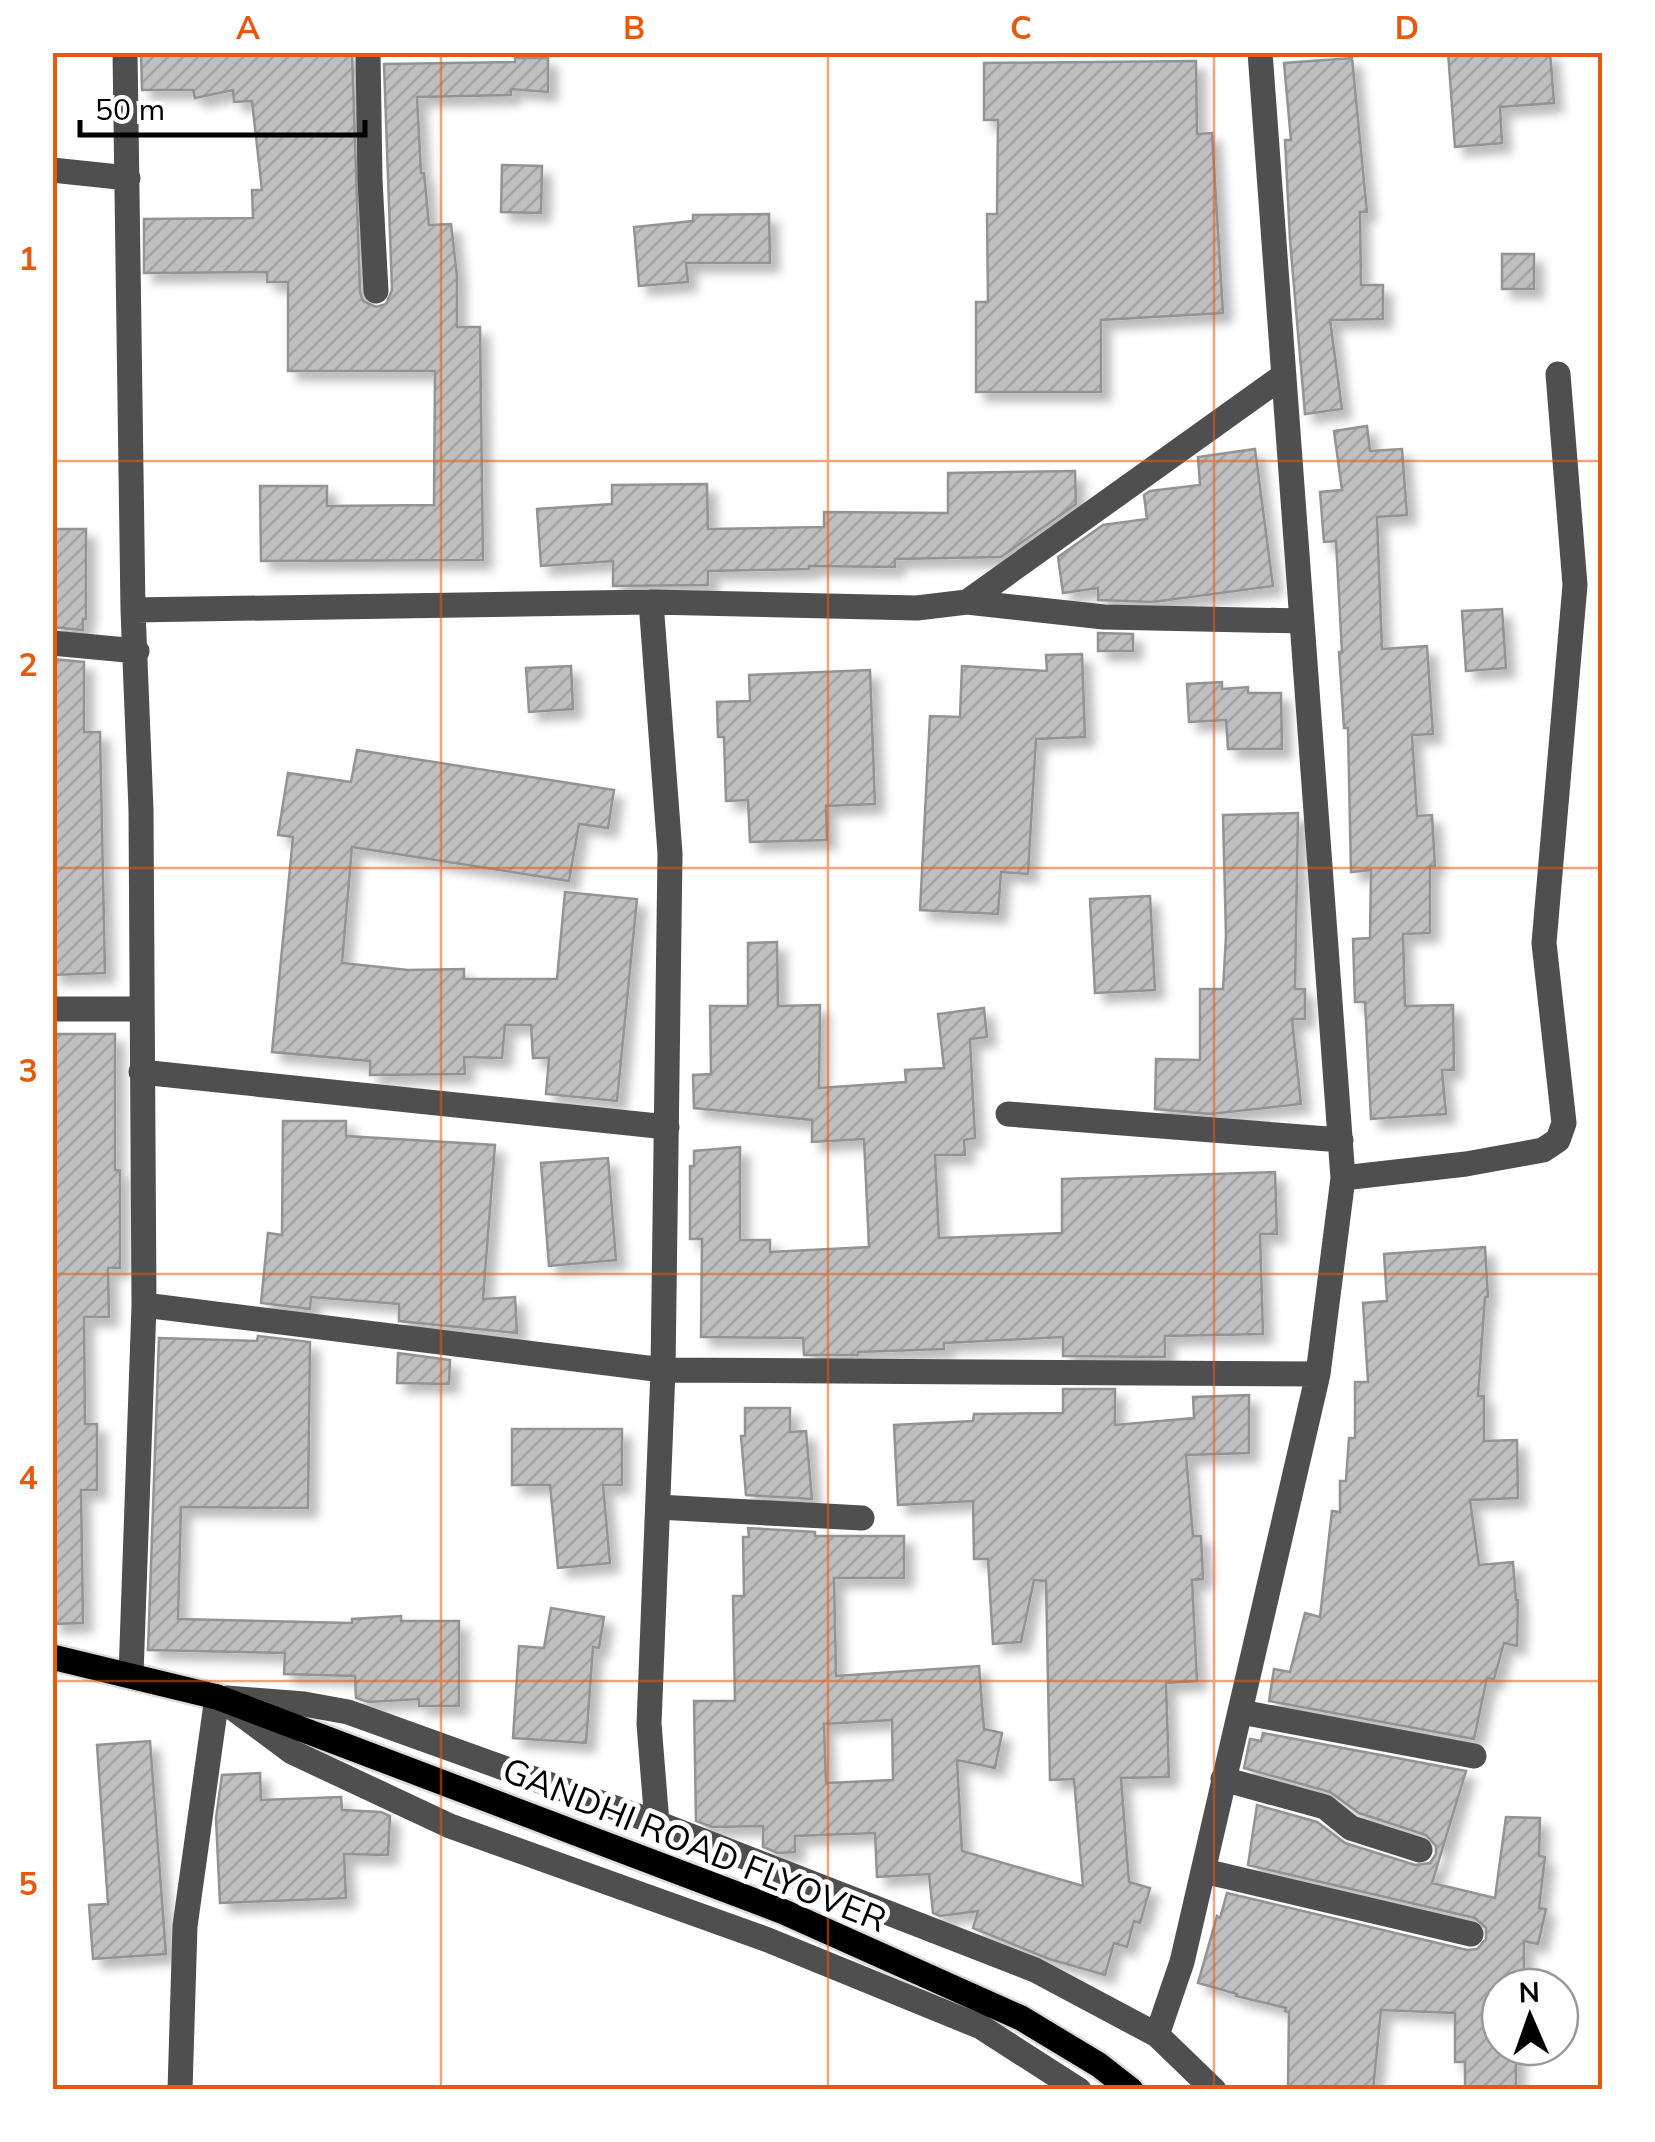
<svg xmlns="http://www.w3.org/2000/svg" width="1655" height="2142" viewBox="0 0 1655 2142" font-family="Mulish,sans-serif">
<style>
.building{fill:url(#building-hatch);stroke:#939393;stroke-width:2.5;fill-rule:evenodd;filter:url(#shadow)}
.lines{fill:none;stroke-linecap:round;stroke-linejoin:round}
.major-casing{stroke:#dbdbdb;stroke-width:30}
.minor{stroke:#4f4f4f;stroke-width:25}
.major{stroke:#000;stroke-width:25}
.grid{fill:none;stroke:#e8590c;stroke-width:2.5;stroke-opacity:0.55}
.labels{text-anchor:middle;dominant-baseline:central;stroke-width:10;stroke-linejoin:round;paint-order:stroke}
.street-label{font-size:35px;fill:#000;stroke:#fff}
.neatline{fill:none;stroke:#e8590c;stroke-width:4}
.grid-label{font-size:32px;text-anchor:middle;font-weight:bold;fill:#e8590c}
</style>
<defs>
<pattern id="building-hatch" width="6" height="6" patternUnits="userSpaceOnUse" patternTransform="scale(2.5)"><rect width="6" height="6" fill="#bfbfbf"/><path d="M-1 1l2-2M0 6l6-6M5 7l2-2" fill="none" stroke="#a2a2a2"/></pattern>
<filter id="shadow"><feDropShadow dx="9" dy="9" stdDeviation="5" flood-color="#0004"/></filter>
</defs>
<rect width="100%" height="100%" fill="#fff"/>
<path class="building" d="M141,52H352L360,292L363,301L376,307L386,304L392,290L384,64L515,62V58H548V92L511,89V95L417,97L421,173H424L429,225L451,224L457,276V327H480L483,560L261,561L260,486H327V506L434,505L435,371H288V282H267V272L144,273V219L253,218L252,190H262L252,101L234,102L233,90L195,98L193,90H142Z
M1448,52H1550L1554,103L1500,107L1502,143L1455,147Z
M1352,58L1367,212H1360L1361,285H1383V319L1330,320L1342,409L1305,414L1290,240L1285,140H1291L1284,63Z
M1196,61L1197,134L1212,133L1223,313L1101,320V392H976V302H988L987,214H997L998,120H984V63Z
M502,165L542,166L541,213L501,212Z
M769,214L770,263H686L688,282L639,286L634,227L693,221V215Z
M1502,254H1534V289H1502Z
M1367,426L1370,451L1402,449L1407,515L1377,517L1382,649L1427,646L1433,734L1412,735L1417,816L1432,815L1435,866H1430V933L1403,934L1405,1006L1453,1005L1454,1070H1442L1446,1114L1371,1119L1365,1002H1355L1353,939L1370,938L1371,870L1351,872L1348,728H1344L1339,652H1342L1336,541L1324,542L1320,492L1342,490L1334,431Z
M1255,449L1273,586L1153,602L1098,600V588L1063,593L1058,557L1103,525L1147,519L1144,495L1150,491L1200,485L1198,457Z
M1075,471L1076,504L1001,557L895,559V567L809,566V569L708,571V585L613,586V561L541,566L537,509L612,504V485L707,484L708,529L824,527V512L948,513V473Z
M52,529H86V619H83V630L52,627Z
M1502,609L1506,668L1466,671L1462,611Z
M1098,633L1133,634V651H1098Z
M1082,654L1085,737L1036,739L1028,874L1001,872L998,914L920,910L930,716L960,717L962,666L1047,671L1046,655Z
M52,659L84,662V732H100L105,973L52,975Z
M571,666L573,709L529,712L526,668Z
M870,670L875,804L826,806L827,840L750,842L748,800L726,801L724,737H718L717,702L750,701L749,675Z
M1222,682V689L1248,687V693H1281L1282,749H1228L1226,720L1189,722L1187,684Z
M357,750L614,790L608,828L579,824L569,881L352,847L342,963L408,970L464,969V979H557L565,892L637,899L617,1101L546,1094L549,1058H533L531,1025H505L502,1058L464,1057L465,1074L370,1075V1061L272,1052L293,837L278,835L288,773L351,782Z
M1298,813L1295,989H1305V1019H1292L1301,1104L1210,1114L1155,1109L1156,1059L1200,1060V989H1223L1226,936L1223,815Z
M1150,896L1155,990L1095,993L1090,899Z
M777,942L778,1006L820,1005L819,1088L906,1082L905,1070L944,1068L938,1014L984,1008L987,1037L970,1039L975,1138L964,1140L965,1155H935L939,1238L1062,1233V1179L1275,1172L1277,1234H1260L1263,1334L1165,1336V1357L1063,1356V1337L944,1343V1349L858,1352V1355H804L803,1338L701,1337L702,1239H690V1166H694V1151L740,1147V1240H770V1252L869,1247L864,1139L812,1142V1120L694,1108L693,1075L711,1074L710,1006H748V943Z
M52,1034H115V1170H120V1268H108L109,1317H84L85,1424H97V1490H81L83,1623L52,1624Z
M283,1121H346V1136L495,1145L483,1299L515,1297L517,1333L399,1321V1304L311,1297L310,1309L261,1303L268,1233L282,1235Z
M608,1158L616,1260L549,1266L541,1163Z
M1485,1247L1488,1297H1485L1478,1396H1484V1441L1517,1440L1518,1498L1470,1500L1479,1565L1513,1562L1516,1600H1518L1517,1646L1504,1643L1494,1679L1487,1678L1474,1739L1269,1701L1274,1669L1290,1672L1305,1613L1320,1617L1332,1511L1340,1512V1481H1346L1349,1438H1355V1382H1368L1363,1303L1387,1301L1384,1254Z
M258,1336L310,1342L308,1508L181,1507L178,1619L352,1623V1619L401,1616V1621H459V1706H419V1699L369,1702L356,1698L355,1676L284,1674L285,1653L148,1650L159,1338L257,1341Z
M398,1353L450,1360L449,1384L397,1383Z
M1063,1389H1115V1425L1194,1418L1193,1397L1249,1395V1453L1186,1455L1193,1536H1201L1203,1579L1192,1580L1197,1681L1166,1683L1169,1777L1121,1778L1129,1882L1150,1888L1140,1923L1134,1921L1127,1947L1114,1943L1105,1975L1049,1959L973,1928L978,1911L940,1916L933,1913L929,1874L877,1877L875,1833L795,1836V1852L778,1853L763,1847V1826L712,1827L696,1821L694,1701H735L733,1596H744L743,1537H749L748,1528L815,1532V1536H904V1578H834L836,1676L979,1666L984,1729L1002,1733L995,1768L957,1760L962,1851L1083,1886L1074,1779L1050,1780L1046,1581L1034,1580L1021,1642L993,1644L988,1559H974L973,1501L898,1505L894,1425L973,1421L974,1414L1063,1413ZM892,1720L893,1780L826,1783L824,1724Z
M745,1408H790V1432L806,1431L812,1499L746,1495L741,1436H745Z
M512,1429H622V1485H603L610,1563L558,1568L550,1485H512Z
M551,1608L604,1617L599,1648L593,1647L586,1743L513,1738L519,1646L544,1648Z
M1263,1733L1466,1771L1432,1883L1495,1898L1506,1817L1540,1818L1539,1856L1545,1857L1539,1908L1546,1909L1538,1944L1524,1941V1987H1500V2047H1516V2090H1465V2062H1455V2013L1381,2010L1373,2090L1288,2086L1289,2012L1285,2011L1286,2008L1236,1996L1237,1994L1198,1983L1217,1916L1220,1918L1227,1893L1467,1950L1477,1949L1486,1939V1928L1475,1918L1248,1865L1257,1805L1317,1822L1345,1843L1415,1865L1430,1863L1436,1854V1846L1426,1835L1359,1813L1330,1792L1244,1768L1250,1739L1261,1741Z
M150,1741L166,1954L93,1959L89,1905L108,1904L97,1745Z
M260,1773L261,1800L341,1797L342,1810L381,1812L390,1816L388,1855L344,1854L346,1898L220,1903L216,1818L222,1775Z"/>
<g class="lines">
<defs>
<path id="major" d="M52,1657L217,1697L784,1912L1021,2018L1099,2065L1131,2090"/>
</defs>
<use href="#major" class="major-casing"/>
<path class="minor" d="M125,52L133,610L141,810L144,1305L131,1675
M368,52L370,180L376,291
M52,170L128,178
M651,602L670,853L663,1370L649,1724L657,1823
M967,602L1104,617L1301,621
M133,610L651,602L917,608L967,602L1283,376
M52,643L137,651
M52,1009H142
M141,1072L667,1127
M1008,1114L1341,1140
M1343,1178L1466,1164L1543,1150L1558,1140L1564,1123L1544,943L1575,585L1558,374
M144,1305L663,1370L1318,1374
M658,1507L862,1518
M227,1698L304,1704L348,1712L657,1823L1035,1970L1157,2035L1214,2090
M230,1706L292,1752L450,1826L768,1940L981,2027L1079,2090
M1241,1712L1474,1756
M1223,1779L1325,1807L1351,1828L1420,1850
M1204,1871L1471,1934
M1157,2035L1182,1962L1318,1374L1343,1178L1260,52
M180,2090L185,1926L217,1697"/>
<use href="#major" class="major"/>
</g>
<path class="grid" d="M441,52V2090M828,52V2090M1214,52V2090M52,461H1602M52,868H1602M52,1274H1602M52,1681H1602"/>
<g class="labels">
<g class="street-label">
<text transform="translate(695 1844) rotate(22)">GANDHI ROAD FLYOVER</text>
</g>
</g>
<rect width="1655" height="2142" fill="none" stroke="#ffffff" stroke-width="110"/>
<g transform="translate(1530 2017) rotate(358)"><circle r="48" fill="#ffffff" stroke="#999999" stroke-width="2.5"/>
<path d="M0-8L18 38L0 25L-18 38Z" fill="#000000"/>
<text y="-15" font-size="28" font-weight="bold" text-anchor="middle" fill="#000000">N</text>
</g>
<path d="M80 120v15h285v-15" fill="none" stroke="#000000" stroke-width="5"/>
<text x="95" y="120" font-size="30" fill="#000000" stroke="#ffffff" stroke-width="8" paint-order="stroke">50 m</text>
<rect x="55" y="55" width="1545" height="2032" class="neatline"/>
<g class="grid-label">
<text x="248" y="39">A</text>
<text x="634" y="39">B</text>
<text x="1021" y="39">C</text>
<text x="1407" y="39">D</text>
<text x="28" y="270">1</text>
<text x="28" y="676">2</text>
<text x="28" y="1082">3</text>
<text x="28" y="1489">4</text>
<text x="28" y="1895">5</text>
</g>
</svg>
